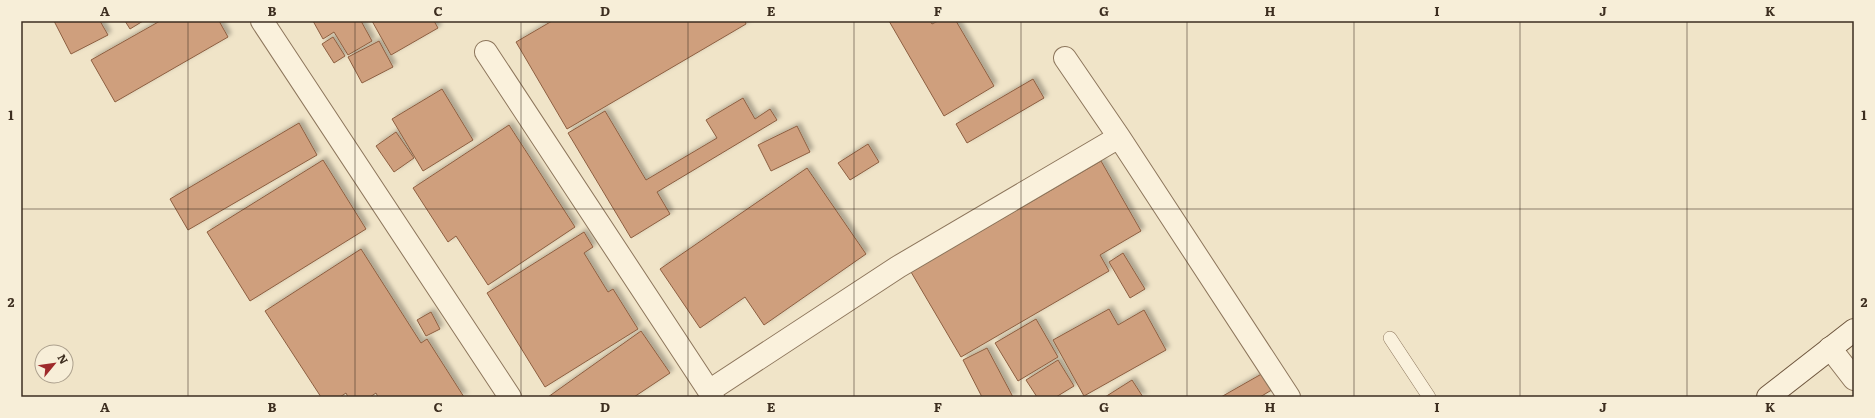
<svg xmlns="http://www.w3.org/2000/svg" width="1875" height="418" viewBox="0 0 1875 418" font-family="Literata,serif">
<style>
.building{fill:#cf9f7d;stroke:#8d5f41;filter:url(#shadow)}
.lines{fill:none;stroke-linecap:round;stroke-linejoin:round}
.lane-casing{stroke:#8d765c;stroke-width:14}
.street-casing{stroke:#8d765c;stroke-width:24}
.secondary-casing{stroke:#6f573f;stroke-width:24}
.lane{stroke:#faf1dc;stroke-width:13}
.street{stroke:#faf1dc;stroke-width:22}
.secondary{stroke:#faf1dc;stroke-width:22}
.grid{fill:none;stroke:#3d2e20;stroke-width:1;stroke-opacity:0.55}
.neatline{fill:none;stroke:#3d2e20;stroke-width:1.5}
.grid-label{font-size:13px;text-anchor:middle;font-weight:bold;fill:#3d2e20}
</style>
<defs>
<filter id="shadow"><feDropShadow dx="3.5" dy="-3.5" stdDeviation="2" flood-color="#0004"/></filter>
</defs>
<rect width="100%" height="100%" fill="#f0e4c8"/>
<path class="building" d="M54,21H100L108,35L71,54Z
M125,21H143L130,29Z
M160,21H219L228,37L115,102L91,60Z
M313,21H361L372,41L348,55L334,32L323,39Z
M372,21H434L438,28L391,55Z
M552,21H745L746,24L567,129L516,42Z
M889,21H930L932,24L938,21H956L994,86L944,116Z
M333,37L345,56L334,63L322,44Z
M379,41L393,67L362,83L348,57Z
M1033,79L1044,98L967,143L956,124Z
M442,89L473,140L423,171L392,119Z
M743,98L755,119L770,109L777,120L657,192L670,214L631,238L568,133L605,111L646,180L717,138L706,120Z
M299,123L317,155L188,230L170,199Z
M509,125L575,227L488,285L456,236L448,242L413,188Z
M797,126L810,152L771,171L758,145Z
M396,132L414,158L394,172L376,146Z
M868,144L879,162L850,180L838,163Z
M323,160L366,229L250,301L207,232Z
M1101,161L1141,231L1100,255L1109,271L961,357L911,272Z
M807,168L866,254L764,325L745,297L700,328L660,269Z
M584,232L593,247L584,253L608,292L613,289L638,329L545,387L487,293Z
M361,249L421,343L427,339L464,397H378L376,393L370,397H348L346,393L340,397H321L265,311Z
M1123,253L1145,289L1130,298L1109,262Z
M1109,309L1118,325L1144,310L1166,350L1084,396L1053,340Z
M431,312L440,329L426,336L417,320Z
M1036,319L1058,357L1018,381L995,343Z
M641,331L670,373L634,397H548Z
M987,348L1013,397H982L963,360Z
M1058,360L1074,386L1056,397H1037L1026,380Z
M1265,372L1275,388L1260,397H1221Z
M1132,380L1143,397H1105Z"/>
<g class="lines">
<defs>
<path id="lane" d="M1390,338L1429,397"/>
<path id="street" d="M262,21L510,397
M486,52L713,397
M1065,58L1119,137L1289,397
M1830,348L1854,379
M709,391L898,267L1119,137"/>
<path id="secondary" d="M1768,397L1854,330"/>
</defs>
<use href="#lane" class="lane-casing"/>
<use href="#street" class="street-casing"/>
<use href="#secondary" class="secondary-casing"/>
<use href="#lane" class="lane"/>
<use href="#street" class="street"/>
<use href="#secondary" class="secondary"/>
</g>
<path class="grid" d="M188,21V397M355,21V397M521,21V397M688,21V397M854,21V397M1021,21V397M1187,21V397M1354,21V397M1520,21V397M1687,21V397M21,209H1854"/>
<rect width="1875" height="418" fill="none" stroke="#f7eed8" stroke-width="44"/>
<g transform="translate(54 364) rotate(61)"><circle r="19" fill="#f7eed8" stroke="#ada18e"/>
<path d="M0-3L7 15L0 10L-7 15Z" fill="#9e2a2b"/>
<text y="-6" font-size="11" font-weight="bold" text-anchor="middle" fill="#3d2e20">N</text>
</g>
<rect x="22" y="22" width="1831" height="374" class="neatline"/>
<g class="grid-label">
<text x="105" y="16">A</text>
<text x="272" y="16">B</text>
<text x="438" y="16">C</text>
<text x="605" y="16">D</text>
<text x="771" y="16">E</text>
<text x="938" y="16">F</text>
<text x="1104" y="16">G</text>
<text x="1270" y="16">H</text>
<text x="1437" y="16">I</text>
<text x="1603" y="16">J</text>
<text x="1770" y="16">K</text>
<text x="11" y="120">1</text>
<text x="1864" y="120">1</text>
<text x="11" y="307">2</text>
<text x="1864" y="307">2</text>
<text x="105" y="412">A</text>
<text x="272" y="412">B</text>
<text x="438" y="412">C</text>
<text x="605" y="412">D</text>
<text x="771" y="412">E</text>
<text x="938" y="412">F</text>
<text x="1104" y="412">G</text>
<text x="1270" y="412">H</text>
<text x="1437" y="412">I</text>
<text x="1603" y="412">J</text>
<text x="1770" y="412">K</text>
</g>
</svg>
